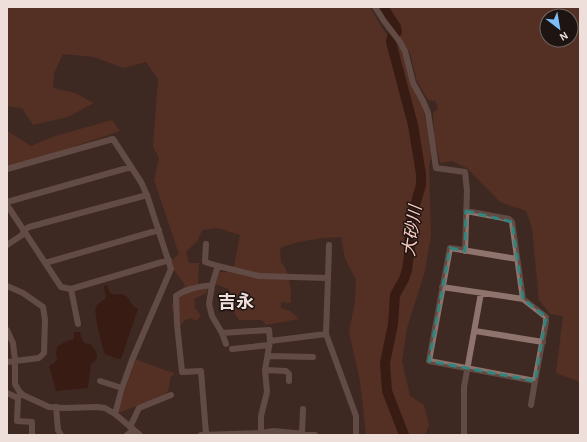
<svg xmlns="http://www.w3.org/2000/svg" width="587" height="442" viewBox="0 0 587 442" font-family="'Alegreya Sans','Noto Sans JP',sans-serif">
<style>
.green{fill:#703525;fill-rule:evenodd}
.water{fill:#310b02}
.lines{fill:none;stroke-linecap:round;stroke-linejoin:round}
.river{stroke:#310b02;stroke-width:10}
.minor{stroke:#8e746d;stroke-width:6}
.marked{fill:none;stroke:#30867e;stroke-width:3;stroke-dasharray:8 5;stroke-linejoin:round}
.labels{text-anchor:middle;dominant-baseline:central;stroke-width:3;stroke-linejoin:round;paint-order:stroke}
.water-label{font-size:17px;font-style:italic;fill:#fbcdc0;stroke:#1e1412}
.quarter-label{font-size:18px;font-weight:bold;fill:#eedfdb;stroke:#1e1412}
</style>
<rect width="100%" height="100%" fill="#3e2923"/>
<path class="green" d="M7,7H370L384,31L403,51L422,104L427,128L431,158L429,165L431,235L425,271L407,328L402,361L410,396L424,405L429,425L425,435H366L360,381L349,332L355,301L356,280L345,258L341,237C320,238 300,240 280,248L281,262C290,272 291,289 291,303L281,302V308L290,311L299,319L266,325L262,320H239L231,307L229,289L215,284L220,272H233L240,235L218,228L202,230L198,240L186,252L189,263H199L198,283L208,288L206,293L194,299L195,308L201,316L196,321L191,318L185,320L180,326L171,306L185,285L174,270L171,261L179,254L154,180L159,158L153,146L158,79L146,62L123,68L94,57L63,54L54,73L53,88L75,93L94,103L68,117L33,125L22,108L7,106Z
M379,7H580V382L556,373L563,316L550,314L539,300L532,228L526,211L500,202L467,168L452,161L440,163L434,136L433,112L438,109L436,101L428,100L417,81L410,53L403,41L390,28ZM547,16H571V40H547Z
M112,120L120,131L11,168L7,164V131L31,146L52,137Z
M135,359L170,372H173L174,375L171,376L168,391L165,395L118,413Z"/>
<path class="water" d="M107,285C111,302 118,289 127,297C132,302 129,304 138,309L121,359H117L105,354C102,347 93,312 96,306C98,303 103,301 106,298L104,286Z
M74,332H80C82,339 82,344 90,344C97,349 101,360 91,364L88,388L56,391L49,366L54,363L57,359L56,353L57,347L64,342L74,339Z"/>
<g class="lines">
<path class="river" d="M383,7L396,27L397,32L392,37L391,42L413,125L421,174V185L416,202L412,211L409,241L410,247L407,270L404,279L395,295L393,324L385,363L387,391L404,435"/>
<path class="minor" d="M375,7L384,21L400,42L405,51L413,83L423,101L428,113L436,168L465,172L467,191L465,251
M7,169L113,139L141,182L147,195L171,269L132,360L122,388L115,414
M7,202L131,167
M7,205L61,287L71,289L169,260
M466,211L509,219L512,222L523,299
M206,244L205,262L218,266L212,285C199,287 187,288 176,296L177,324L182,372L201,371L206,434
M7,245L22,235L24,230L29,227L147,195
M45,263L159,230
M218,266L259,276L328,278L326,334L356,416V435
M328,278L329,245
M212,285L209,304L212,316L222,333L269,330L270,341L265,370L267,392L261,416V435
M7,286L23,293L43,307L45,320L44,353L39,358L7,362
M442,287L523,299L546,317V322L535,381L429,361L450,248L517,259
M71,289L78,324
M7,330L13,343L15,360V384L19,391L23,395L49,407L64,408L97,407L105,408L115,414L140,435
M475,331L543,342
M222,333L226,344
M270,341L326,334
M232,349L269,345
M268,356L313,357
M265,370L286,371L289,374V381
M100,381L122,388
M7,393L18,398
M21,393L18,398L17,421L32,422V435
M531,405L535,381
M56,407L58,430L61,435
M130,427L139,408L171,395
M302,433L303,409
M127,435L134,430
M201,435L261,433L274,431L315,435
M464,435V387L481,293"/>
</g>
<path d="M0 0H587V442H0ZM466,211L512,222L523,299L546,317L535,381L429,361L450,248L465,251Z" fill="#3e2923" fill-opacity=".55" fill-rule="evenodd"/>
<path class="marked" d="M466,211L512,222L523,299L546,317L535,381L429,361L450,248L465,251Z"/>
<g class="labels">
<g class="water-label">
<text transform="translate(412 231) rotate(-82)">大砂川</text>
</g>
<g class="quarter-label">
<text x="236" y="303">吉永</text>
</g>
</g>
<rect width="587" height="442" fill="none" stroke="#eedfdb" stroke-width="16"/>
<g transform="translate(559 28) rotate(149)"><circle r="19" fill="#1e1412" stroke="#716562"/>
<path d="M0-3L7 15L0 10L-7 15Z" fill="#7cbef9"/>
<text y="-6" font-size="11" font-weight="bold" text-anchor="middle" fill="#eedfdb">N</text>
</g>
</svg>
